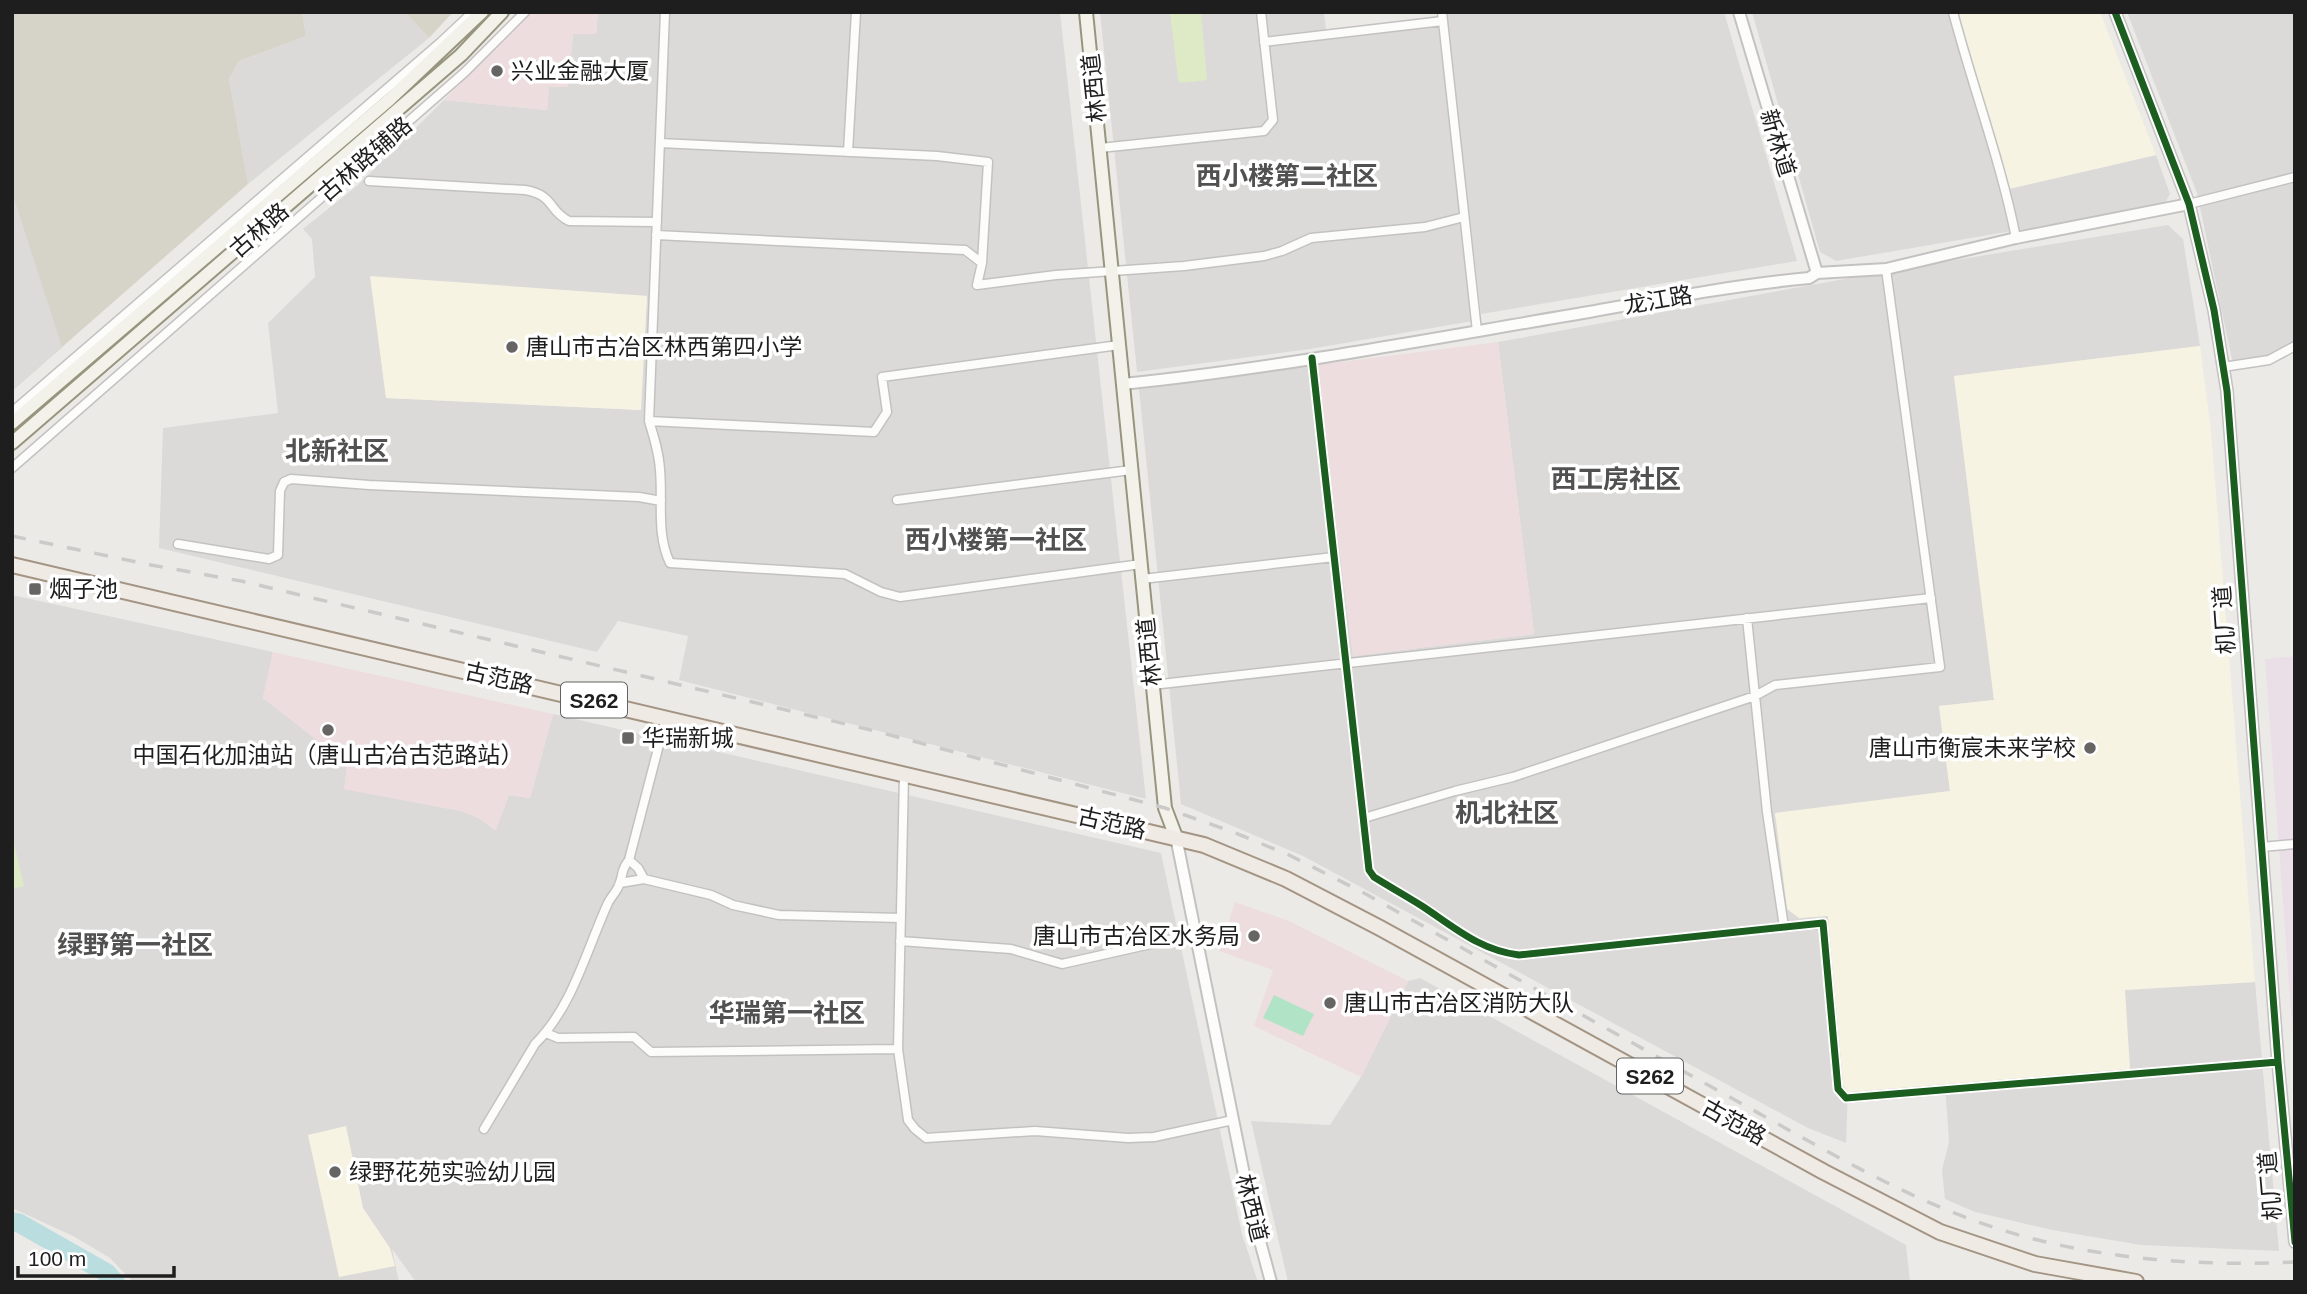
<svg xmlns="http://www.w3.org/2000/svg" width="2307" height="1294" viewBox="0 0 2307 1294" font-family="Arial,'Noto Sans SC',sans-serif">
<style>
.residential{fill:#dbdad8;fill-rule:evenodd}
.commercial{fill:#eeddde}
.industrial{fill:#eadfe7}
.education{fill:#f6f3e2}
.construction{fill:#d6d3c8}
.grass{fill:#deeac5}
.pitch{fill:#b1e4c7}
.parking{fill:#dcdbda}
.lines{fill:none;stroke-linecap:round;stroke-linejoin:round}
.river{stroke:#badde0;stroke-width:19}
.minor-casing{stroke:#c3c2c1;stroke-width:11}
.tertiary-casing{stroke:#c3c2c1;stroke-width:14}
.secondary-casing{stroke:#97957e;stroke-width:16}
.primary-casing{stroke:#a39483;stroke-width:18}
.minor{stroke:#fcfcfb;stroke-width:8}
.tertiary{stroke:#fcfcfb;stroke-width:10}
.secondary{stroke:#f3f2ea;stroke-width:12}
.primary{stroke:#f0eae4;stroke-width:14}
.rail{stroke:#cacac9;stroke-width:3.5;stroke-dasharray:14 14;stroke-linecap:butt}
.cycleway-casing{stroke:#fff;stroke-width:11}
.cycleway{stroke:#1b5e20;stroke-width:7}
.poi-dot{fill:#666564;stroke:#fff;stroke-width:2.5}
.labels{text-anchor:middle;dominant-baseline:central;stroke-width:7;stroke-linejoin:round;paint-order:stroke}
.shield{fill:#fff;stroke:#626262;stroke-width:2}
.shield-label{font-size:21px;font-weight:bold;fill:#1e1e1e}
.poi-label{font-size:23px;fill:#1e1e1e;stroke:#fff;text-anchor:start}
.street-label{font-size:23px;fill:#1e1e1e;stroke:#fff}
.quarter-label{font-size:26px;font-weight:bold;fill:#515151;stroke:#fff}
</style>
<rect width="100%" height="100%" fill="#eceae7"/>
<path class="residential" d="M302,12H405L429,38L248,184L229,79L239,61L306,36Z
M598,12H1060L1146,799L679,680L688,636L618,621L597,652L159,548L163,428L278,413L268,323L315,277L312,239L303,229L358,185L444,100L547,110L549,86L568,87L573,34H596ZM371,277L647,296L640,410L386,398Z
M1100,12H1324L1326,30L1437,16L1473,321L1310,349L1137,372Z
M1446,12H1724L1797,261L1481,314Z
M1752,12H1949L1965,72L1974,69L2009,189L2156,155L2170,194L2164,205L1836,261L1820,252Z
M2127,12H2295V348L2267,356L2232,360L2197,193Z
M2168,225L2183,239L2200,346L1954,376L1994,700L1939,706L1950,791L1775,814L1799,918L1828,915L1838,1078L1848,1092L1846,1143L1808,1128L1303,856L1181,804L1139,389L1317,365L1353,656L1534,634L1498,342L1883,272Z
M12,595L273,652L263,698L347,763L345,789L461,811L479,818L495,830L509,795L530,798L553,714L1161,853L1242,1234L1258,1282H416L392,1249L399,1282H133L110,1258L73,1236L12,1208Z
M1420,978L1906,1245L1910,1282H1288L1251,1121L1330,1125L1361,1077L1408,981Z
M2255,982L2279,1251L2141,1245L2052,1230L1975,1212L1945,1199L1942,1170L1949,1142L1945,1085L2130,1070L2124,990Z"/>
<path class="commercial" d="M532,12H598L596,34H573L568,87H549L547,110L444,100Z
M1498,342L1534,634L1353,656L1317,365Z
M273,652L553,714L530,798L509,795L496,830L479,818L461,811L344,789L347,763L263,698Z
M1235,902L1289,921L1408,981L1361,1077L1254,1026L1273,970L1219,951Z"/>
<path class="industrial" d="M2295,656V1065L2265,659Z"/>
<path class="education" d="M1958,12H2100L2156,155L2008,189Z
M370,276L647,296L641,410L386,398Z
M2200,346L2211,431L2255,982L2125,990L2130,1070L1848,1092L1838,1078L1828,916L1799,918L1787,909L1775,813L1950,791L1939,706L1994,700L1954,376Z
M346,1126L363,1208L390,1248L395,1266L339,1277L308,1135Z"/>
<path class="construction" d="M12,12H302L306,36L239,61L229,79L248,184L12,391Z
M405,12H453L429,38Z"/>
<path class="grass" d="M1170,12H1201L1207,80L1181,83L1178,80Z
M12,835L24,886L12,889Z"/>
<path class="pitch" d="M1274,995L1314,1014L1303,1036L1263,1018Z"/>
<path class="parking" d="M12,192L62,347L12,391Z"/>
<g class="lines">
<path class="river" d="M12,1222L19,1223L107,1273L115,1282"/>
<defs>
<path id="minor" d="M665,12L649,421C654,437 659,453 660,470C663,501 656,534 670,563L845,574L881,592L900,597L1141,564
M1442,12L1477,331
M1953,12C1973,88 2001,162 2016,238
M1264,42L1443,21
M660,143L937,156L988,162L982,263L977,285L1056,275L1184,266L1264,256L1282,251L1311,238L1425,227L1464,217
M1100,148L1264,131L1273,120L1261,12
M848,152L856,12
M369,181L525,190C555,195 548,211 569,221L657,222
M2189,204L2295,177
M656,235L965,250L982,263
M1312,358L1369,870L1374,877C1390,887 1406,896 1422,906C1454,927 1479,950 1519,955L1823,923L1838,1089L1846,1098L2278,1062
M2223,367L2269,360L2295,346
M12,412L441,42L473,12
M649,421L874,432L887,412L882,377L1119,345
M12,468L465,72L525,12
M897,500L1131,470
M178,544L269,559L278,555L280,491L284,482L291,479L369,485L639,497L661,501
M1142,579L1334,557
M1747,618L1767,812L1784,927
M1152,685L1931,598
M904,775L898,1049L908,1120L915,1129L926,1138L1035,1131L1128,1138L1154,1137L1233,1120
M1364,818L1455,791L1513,777L1755,696L1775,685L1940,667L1886,269
M2261,847L2295,844
M629,860L638,868L644,879
M620,883L644,879L711,895L733,905L779,915L901,918
M900,941L1011,949L1062,964L1195,934
M546,1033L558,1038L634,1037L651,1052L898,1049
M484,1129L535,1044C573,1006 586,951 608,903C611,897 617,891 619,885C624,874 620,871 629,860L666,718"/>
<path id="tertiary" d="M1739,12L1817,273
M2115,12L2189,204L2214,310L2227,391L2278,1062L2295,1242
M1123,384C1279,368 1434,338 1589,312C1662,299 1735,285 1809,278L1817,273L1886,269L2016,238L2189,204
M1176,837L1250,1204L1271,1282"/>
<path id="secondary" d="M1086,12L1165,808L1176,837
M12,423L389,100L482,12
M12,443L461,55L502,12"/>
<path id="primary" d="M12,565L1204,845L1286,879L1380,928L1824,1172L1940,1232L2035,1264L2136,1282"/>
</defs>
<use href="#minor" class="minor-casing"/>
<use href="#tertiary" class="tertiary-casing"/>
<use href="#secondary" class="secondary-casing"/>
<use href="#primary" class="primary-casing"/>
<use href="#minor" class="minor"/>
<use href="#tertiary" class="tertiary"/>
<use href="#secondary" class="secondary"/>
<use href="#primary" class="primary"/>
<path class="rail" d="M12,536L151,565L241,581L875,731L1165,808L1233,832L1289,855L1364,893C1487,962 1611,1031 1735,1100C1833,1154 1931,1215 2042,1241C2125,1261 2210,1266 2295,1262"/>
<defs>
<path id="cycleway" d="M2115,12L2189,204L2214,310L2227,391L2278,1062L2295,1242
M1312,358L1369,870L1374,877C1390,887 1406,896 1422,906C1454,927 1479,950 1519,955L1823,923L1838,1089L1846,1098L2278,1062"/>
</defs>
<use href="#cycleway" class="cycleway-casing"/>
<use href="#cycleway" class="cycleway"/>
</g>
<g class="poi-dot">
<circle cx="497" cy="71" r="7"/>
<circle cx="512" cy="347" r="7"/>
<rect x="28" y="582" width="14" height="14" rx="3.5"/>
<circle cx="328" cy="730" r="7"/>
<rect x="621" y="731" width="14" height="14" rx="3.5"/>
<circle cx="2090" cy="748" r="7"/>
<circle cx="1254" cy="936" r="7"/>
<circle cx="1330" cy="1003" r="7"/>
<circle cx="335" cy="1172" r="7"/>
</g>
<g class="labels">
<g class="shield">
<rect x="561" y="682.5" width="66" height="35" rx="5"/>
<rect x="1617" y="1058.5" width="66" height="35" rx="5"/>
</g>
<g class="shield-label">
<text x="594" y="700">S262</text>
<text x="1650" y="1076">S262</text>
</g>
<g class="poi-label">
<text x="511" y="71">兴业金融大厦</text>
<text x="526" y="347">唐山市古冶区林西第四小学</text>
<text x="49" y="589">烟子池</text>
<text x="642" y="738">华瑞新城</text>
<text x="2076" y="748" text-anchor="end">唐山市衡宸未来学校</text>
<text x="328" y="755" text-anchor="middle">中国石化加油站（唐山古冶古范路站）</text>
<text x="1240" y="936" text-anchor="end">唐山市古冶区水务局</text>
<text x="1344" y="1003">唐山市古冶区消防大队</text>
<text x="349" y="1172">绿野花苑实验幼儿园</text>
</g>
<g class="street-label">
<text transform="translate(1094 88) rotate(-96)">林西道</text>
<text transform="translate(1778 143) rotate(73)">新林道</text>
<text transform="translate(365 159) rotate(-41)">古林路辅路</text>
<text transform="translate(259 230) rotate(-41)">古林路</text>
<text transform="translate(1658 300) rotate(-10)">龙江路</text>
<text transform="translate(2224 620) rotate(-94)">机厂道</text>
<text transform="translate(1149 652) rotate(-96)">林西道</text>
<text transform="translate(499 678) rotate(13)">古范路</text>
<text transform="translate(1112 823) rotate(13)">古范路</text>
<text transform="translate(1734 1122) rotate(29)">古范路</text>
<text transform="translate(2270 1186) rotate(-95)">机厂道</text>
<text transform="translate(1252 1208) rotate(76)">林西道</text>
</g>
<g class="quarter-label">
<text x="1287" y="176">西小楼第二社区</text>
<text x="337" y="451">北新社区</text>
<text x="1616" y="479">西工房社区</text>
<text x="996" y="540">西小楼第一社区</text>
<text x="1507" y="813">机北社区</text>
<text x="135" y="945">绿野第一社区</text>
<text x="787" y="1013">华瑞第一社区</text>
</g>
</g>
<rect width="2307" height="1294" fill="none" stroke="#1e1e1e" stroke-width="28"/>
<path d="M18 1266v10h156v-10" fill="none" stroke="#1e1e1e" stroke-width="3.5"/>
<text x="28" y="1266" font-size="21" fill="#1e1e1e" stroke="#ffffff" stroke-width="5" paint-order="stroke">100 m</text>
</svg>
